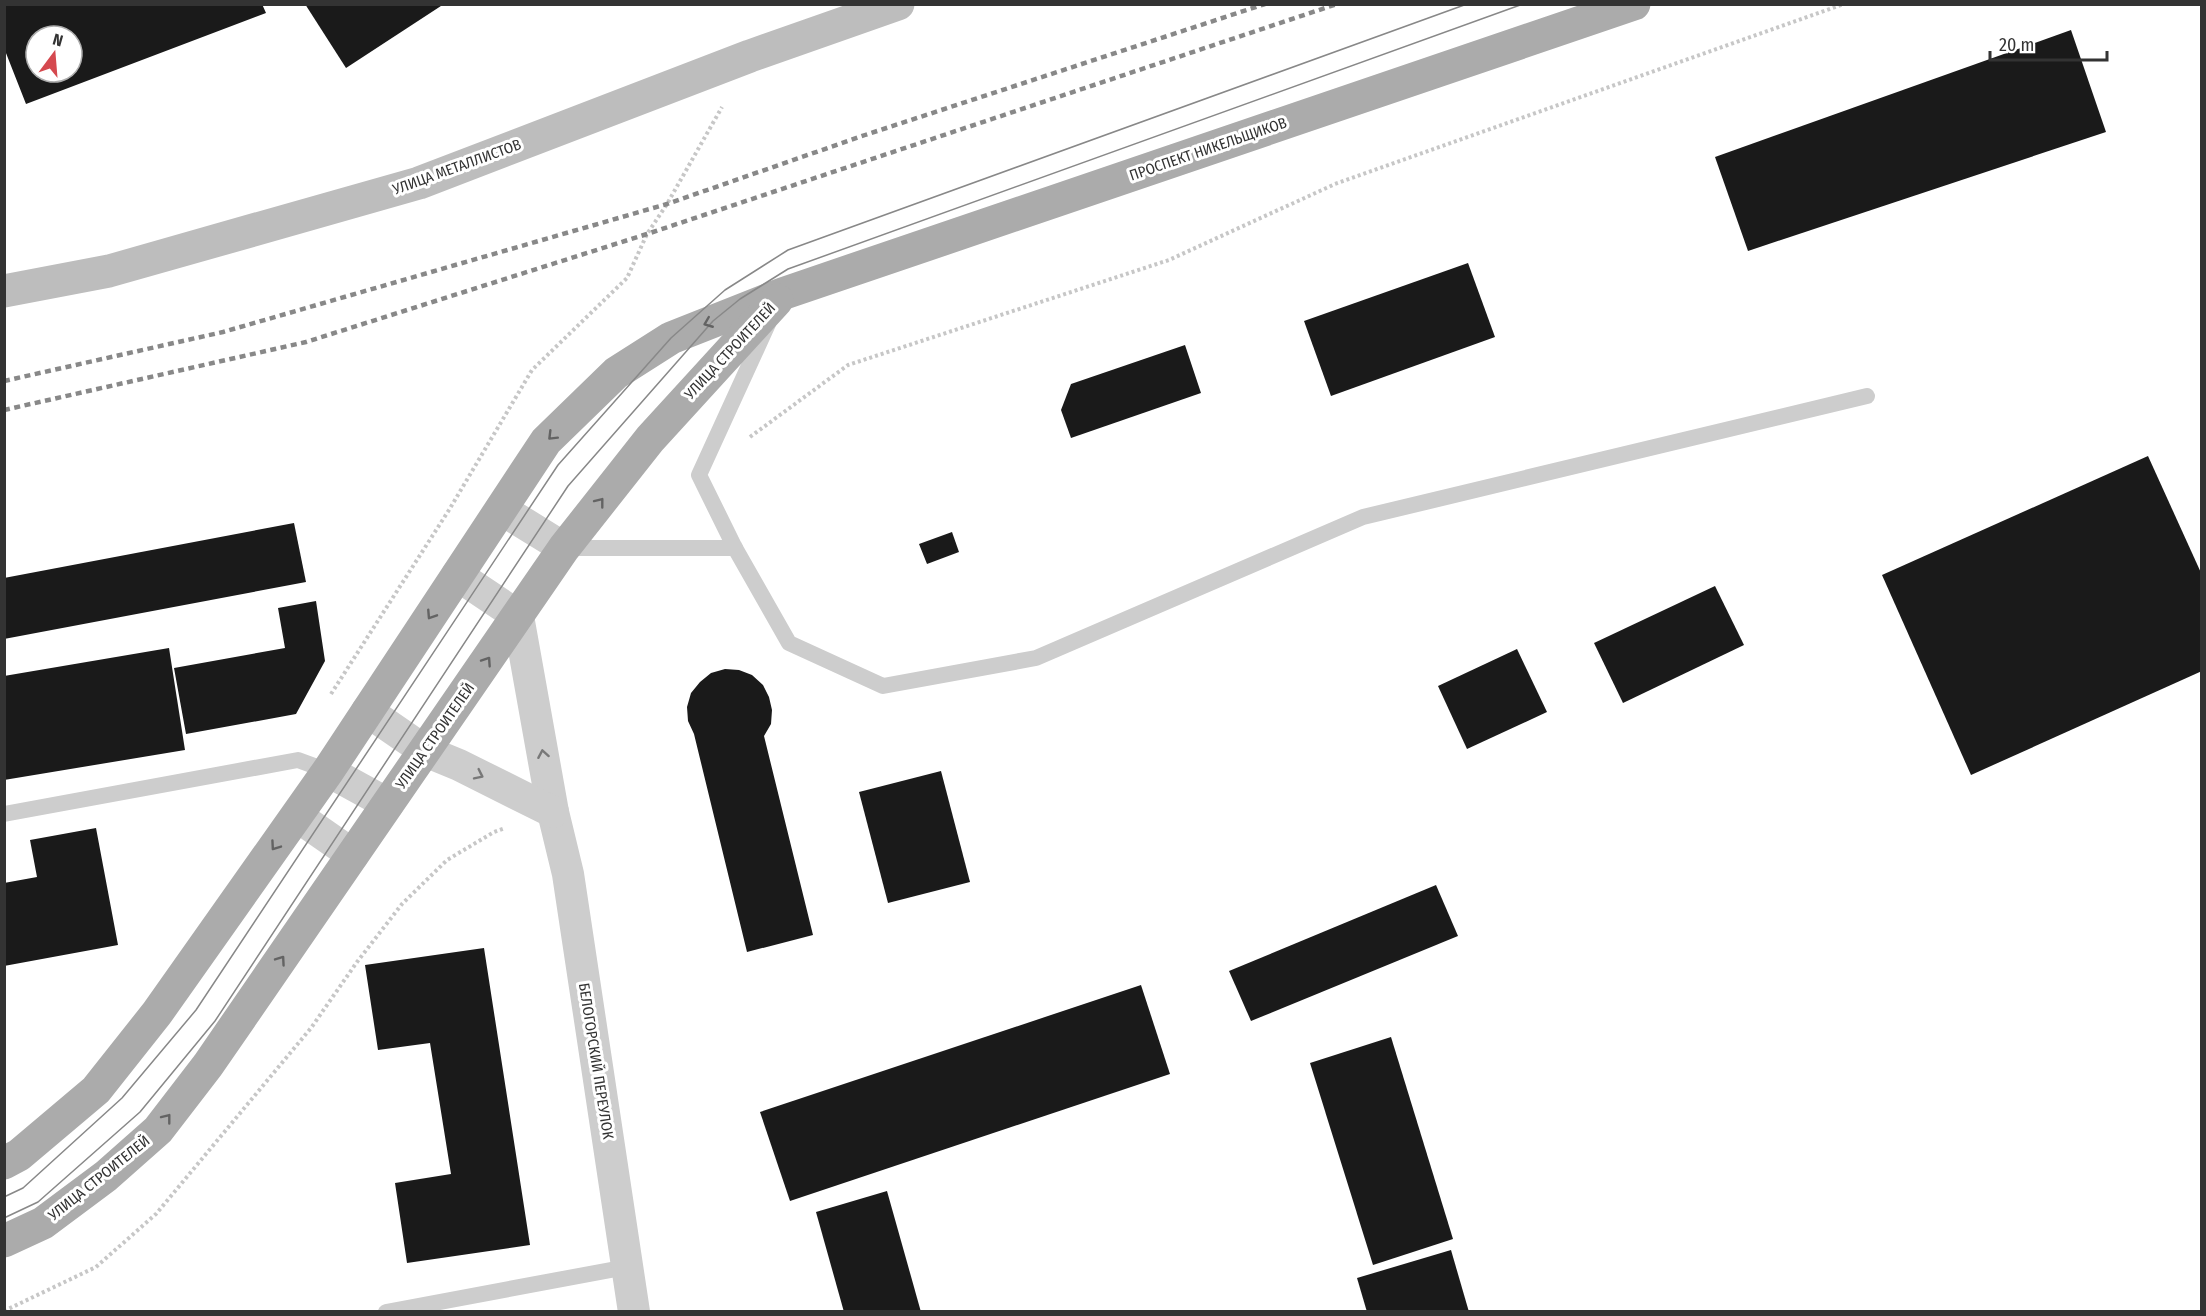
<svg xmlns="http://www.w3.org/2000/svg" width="2206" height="1316" font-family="'Fira Sans Condensed',sans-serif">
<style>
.building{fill:#1a1a1a;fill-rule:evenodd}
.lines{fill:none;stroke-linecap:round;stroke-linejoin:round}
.path{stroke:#c7c7c7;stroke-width:4;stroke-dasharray:3 3;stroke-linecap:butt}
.lane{stroke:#cdcdcd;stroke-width:16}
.street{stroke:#cdcdcd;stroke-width:32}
.secondary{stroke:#bdbdbd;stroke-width:33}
.primary{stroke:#ababab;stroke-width:33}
.tram{stroke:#888;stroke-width:1.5}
.rail{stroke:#888;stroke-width:4.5;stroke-dasharray:6 4.5;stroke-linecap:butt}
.oneway{stroke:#636363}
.oneway2{stroke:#787878}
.labels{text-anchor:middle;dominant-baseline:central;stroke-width:6;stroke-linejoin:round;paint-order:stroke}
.street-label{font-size:15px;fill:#333;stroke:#fff}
</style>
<rect width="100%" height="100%" fill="#fff"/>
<!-- building -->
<g class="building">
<path d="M4,4H262L266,13L26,104L4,48ZM36,36H72V72H36Z"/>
<path d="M305,4H444L346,68Z"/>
<path d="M2071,30L2106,132L1748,251L1715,157Z"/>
<path d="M1468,263L1495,337L1331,396L1304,321Z"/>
<path d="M1185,345L1201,393L1071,438L1061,410L1071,384Z"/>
<path d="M2148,456L2202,575V671L1971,775L1882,575Z"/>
<path d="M294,523L306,582L4,639V578Z"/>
<path d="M952,532L959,552L927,564L919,544Z"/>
<path d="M1715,586L1744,645L1623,703L1594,643Z"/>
<path d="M316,601L325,661L296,714L186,734L174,668L285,648L278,608Z"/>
<path d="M169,648L185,750L4,780V676Z"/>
<path d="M1517,649L1547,712L1467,749L1438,686Z"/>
<path d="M725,669L739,670L752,675L763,685L769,697L772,710L771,724L764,736L813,935L747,952L694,734L688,721L687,707L691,693L700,682L711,673Z"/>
<path d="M941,771L970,882L888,903L859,792Z"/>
<path d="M96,828L118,945L4,966V883L37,877L30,840Z"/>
<path d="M1436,885L1458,936L1251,1021L1229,971Z"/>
<path d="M484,948L530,1245L407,1263L395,1183L451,1174L430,1043L378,1050L365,965Z"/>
<path d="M1141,985L1170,1074L790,1201L760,1112Z"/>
<path d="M1391,1037L1453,1239L1373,1265L1310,1063Z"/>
<path d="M887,1191L921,1312H844L816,1212Z"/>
<path d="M1451,1250L1469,1312H1367L1357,1278Z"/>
</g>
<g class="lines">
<!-- path -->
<g class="path">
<path d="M750,437L848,365L1169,260L1335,184L1844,4"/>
<path d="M331,694L449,510L532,370L627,278L647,234L667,204L722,107"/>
<path d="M4,1311L96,1267L156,1214L311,1028L357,962L402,904L447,860L494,832L505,828"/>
</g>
<!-- lane -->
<g class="lane">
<path d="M768,324L699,475L735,548L789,643L883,686L1036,658L1363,517L1867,396"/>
<path d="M564,548H735"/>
<path d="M4,814L298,760L328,771"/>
<path d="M386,1312L627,1267"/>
</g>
<!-- street -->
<g class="street">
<path d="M501,509L564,548"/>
<path d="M457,575L518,616L553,812L568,874L634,1312"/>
<path d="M367,711L425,751L459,765L553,812"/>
<path d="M328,771L388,804"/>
<path d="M297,816L353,855"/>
</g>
<!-- secondary -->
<path class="secondary" d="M4,291L109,271L419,183L750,56L898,4"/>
<!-- primary -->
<g class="primary">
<path d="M4,1163L19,1155L96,1090L157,1013L328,771L546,441L616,373L671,338L782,294L1634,4"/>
<path d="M4,1241L43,1223L106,1176L158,1130L208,1065L564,548L650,439L777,300"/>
</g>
<!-- tram -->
<g class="tram">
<path d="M4,1197L23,1188L122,1098L196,1010L558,465L671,338L725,290L788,250L1467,4"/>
<path d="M4,1218L38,1202L140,1112L215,1021L568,486L713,321L740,299L788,269L1523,4"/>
</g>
<!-- rail -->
<g class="rail">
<path d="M4,381L223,332L667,204L865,135L1265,4"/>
<path d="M4,410L306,342L647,234L1337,4"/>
</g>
</g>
<!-- one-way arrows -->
<defs><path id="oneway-chevron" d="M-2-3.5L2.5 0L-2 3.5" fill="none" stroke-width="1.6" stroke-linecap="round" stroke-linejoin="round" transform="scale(1.5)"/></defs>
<g class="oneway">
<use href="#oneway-chevron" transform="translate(708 323) rotate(158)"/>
<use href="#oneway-chevron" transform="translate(552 436) rotate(135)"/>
<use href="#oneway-chevron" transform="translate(600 502) rotate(-52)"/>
<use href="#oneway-chevron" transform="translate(431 615) rotate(123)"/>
<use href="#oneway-chevron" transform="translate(487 661) rotate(-56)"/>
<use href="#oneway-chevron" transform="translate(275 846) rotate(125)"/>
<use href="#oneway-chevron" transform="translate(281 960) rotate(-55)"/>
<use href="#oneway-chevron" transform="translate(167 1118) rotate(-52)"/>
</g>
<g class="oneway2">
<use href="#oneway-chevron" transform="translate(543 754) rotate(-100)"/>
<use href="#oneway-chevron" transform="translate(479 775) rotate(26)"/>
</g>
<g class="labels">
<!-- street labels -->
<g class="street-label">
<text transform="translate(1208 149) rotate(-19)">ПРОСПЕКТ НИКЕЛЬЩИКОВ</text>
<text transform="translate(457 167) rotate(-20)">УЛИЦА МЕТАЛЛИСТОВ</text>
<text transform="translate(730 351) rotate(-47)">УЛИЦА СТРОИТЕЛЕЙ</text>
<text transform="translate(435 736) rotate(-55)">УЛИЦА СТРОИТЕЛЕЙ</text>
<text transform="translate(596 1061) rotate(81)">БЕЛОГОРСКИЙ ПЕРЕУЛОК</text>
<text transform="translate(99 1178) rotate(-39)">УЛИЦА СТРОИТЕЛЕЙ</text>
</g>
</g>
<!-- border -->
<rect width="2206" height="1316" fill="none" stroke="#333333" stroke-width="12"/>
<!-- north arrow -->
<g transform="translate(54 54) rotate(16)"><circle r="28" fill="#ffffff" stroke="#adadad" stroke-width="1.5"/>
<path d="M0-4.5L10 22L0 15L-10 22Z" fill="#d5494f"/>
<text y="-9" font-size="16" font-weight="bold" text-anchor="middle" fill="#333333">N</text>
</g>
<!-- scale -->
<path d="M1990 51v9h117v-9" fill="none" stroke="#333333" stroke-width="3"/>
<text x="1999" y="51" font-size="18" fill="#333333" stroke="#ffffff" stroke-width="4.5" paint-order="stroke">20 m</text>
</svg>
